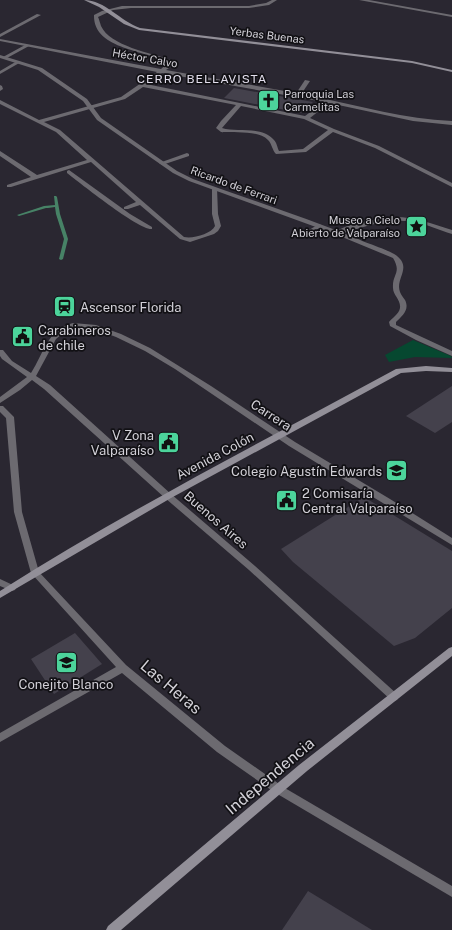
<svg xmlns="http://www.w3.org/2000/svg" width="452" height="930" font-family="'Public Sans',sans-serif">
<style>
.green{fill:#064830}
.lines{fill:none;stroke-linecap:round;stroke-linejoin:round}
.stream{fill:#478266;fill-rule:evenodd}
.building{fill:#44414c}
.pedestrian{fill:#6c6a70;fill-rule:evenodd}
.minor{fill:#6c6a70;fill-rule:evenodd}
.tertiary{fill:#6c6a70;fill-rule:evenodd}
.secondary{fill:#928f98;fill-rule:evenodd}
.labels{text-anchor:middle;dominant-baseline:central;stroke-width:3.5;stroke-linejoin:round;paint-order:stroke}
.far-street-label{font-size:11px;fill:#d2d0d7;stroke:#121115}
.far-poi-label{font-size:11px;fill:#d2d0d7;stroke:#121115;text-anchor:start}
.far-neighbourhood-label{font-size:12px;letter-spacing:1px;fill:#e3dfed;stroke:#121115}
.poi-label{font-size:13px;fill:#d2d0d7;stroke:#121115;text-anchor:start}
.street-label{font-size:13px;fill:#d2d0d7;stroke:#121115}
.near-street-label{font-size:16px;fill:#d2d0d7;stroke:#121115}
</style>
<rect width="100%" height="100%" fill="#2a2731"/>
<!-- green -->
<path class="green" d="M413,340L451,356L452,358L415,357L389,362L385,355Z"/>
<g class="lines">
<!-- stream -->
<path class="stream" d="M54,196H56L57,197L60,214L68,239L63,259L61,260L59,259L64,239L56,214L55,207L48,208H46L19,216L17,215L44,206L55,205Z"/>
</g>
<!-- building -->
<g class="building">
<path d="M234,88L313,102L301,113L224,98Z"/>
<path d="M452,386V422L435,433L406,416Z"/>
<path d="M364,497L452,551V608L415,638L394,646L293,562L281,549Z"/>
<path d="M75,633L102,664L54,694L31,659Z"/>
<path d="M308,891L372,930H282Z"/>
</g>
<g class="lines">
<!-- pedestrian -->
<g class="pedestrian">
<path d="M25,45L29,46L7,58L3,57Z"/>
<path d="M305,80L310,81L300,96H296L295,95Z"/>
<path d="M69,170L130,214L152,227V229C140,231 80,183 67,173V171Z"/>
</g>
<!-- minor -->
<g class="minor">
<path d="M272,0H277L269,5L249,8H131L113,10L98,17C99,19 100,23 101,26C110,46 151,53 171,60L173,63L172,66L166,70C216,79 266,87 315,97C361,106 405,119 452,121V125L413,121L329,103L310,118L334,129L379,146L452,183V187L375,148L333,132L306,152L276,154C272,150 272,144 268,140C258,130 235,133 221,132L216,128L221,121L236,105L143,87L125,99L44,122L60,130L184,237C193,239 211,234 215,226L212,214V189L217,188L218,214L221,226L218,231L214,234L190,242L180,239L140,205L128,209H124V207L136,202L91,162L11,187H7V185L31,177L0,156V151L37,175L87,160L56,132L0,104V100L39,120L121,97L157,72L0,41V39L161,69L168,63C148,50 93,50 94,15L102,11L122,6H249L266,3ZM162,73L324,102L305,116L146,84ZM241,106L304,119L328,130L303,149L279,151C277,147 277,143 274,140C262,125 237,133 222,128Z"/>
<path d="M37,14L41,15L0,37V34Z"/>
<path d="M17,61L21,62L0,74V71Z"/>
<path d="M0,85L2,86L3,89L0,91Z"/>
<path d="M187,153L189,154V156L162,165L159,163Z"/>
<path d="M395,217C415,217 433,224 452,230V234C439,230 426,224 413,222C386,217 362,228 337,235L334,233C346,223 379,219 395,217Z"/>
<path d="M319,224L321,225V227L313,232H309V230Z"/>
<path d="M73,323L96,325L121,334L150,348L211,386L295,442L390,499L452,538V545L289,446L175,369L145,351L116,337L92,328L73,327L68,329L56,339L36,376L50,385L171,494L255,566L397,694L399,697L397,700L394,701L391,700L249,570L165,498L44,389L32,380L20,390L0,403V397L27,377L2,359L0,356V350H3L12,361L31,373C44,353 47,330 73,323Z"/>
<path d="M0,406H3L14,417L22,512L39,572L126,665L225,746L282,786L283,789L282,792L278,794L274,792L217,752L122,673L0,742V733L116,667L31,573L14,512L6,418L0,412Z"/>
<path d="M0,579L15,586L16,588L15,590L12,591L0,586Z"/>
</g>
<!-- tertiary -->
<g class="tertiary">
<path d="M359,0H369L452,15V17Z"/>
<path d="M0,55L42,68L87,99L101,118L177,171L193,179C248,199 304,217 358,239C366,243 392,251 397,256C412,268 395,279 400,292C401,295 403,297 405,300C410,310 402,316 396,322V325L452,351V356L416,340L390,326L389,322C392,318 399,314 400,308C401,300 393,295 393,288C392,274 402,273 393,258L335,234L189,181L173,173L97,120L83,101L38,70L0,58Z"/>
<path d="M278,784L452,886V897L274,792L273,789L274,786Z"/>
</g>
<!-- secondary -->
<g class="secondary">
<path d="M84,0C105,0 120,21 140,28L412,61L452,70V72L412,63L139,30L124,24L99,7Z"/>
<path d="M426,366L452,368V372L426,371L401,373L171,498L0,598V591C128,510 263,441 396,369Z"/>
<path d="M452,647V656L307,771L121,930H106L108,926L299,765L449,648Z"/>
</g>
</g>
<!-- icons -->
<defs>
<symbol id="church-square" viewBox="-11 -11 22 22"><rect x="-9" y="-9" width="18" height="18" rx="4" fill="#4cd49b" stroke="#121115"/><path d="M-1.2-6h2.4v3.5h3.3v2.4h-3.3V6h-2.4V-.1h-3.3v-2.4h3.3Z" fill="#111"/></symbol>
<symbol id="sight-square" viewBox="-11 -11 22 22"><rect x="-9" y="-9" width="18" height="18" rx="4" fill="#4cd49b" stroke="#121115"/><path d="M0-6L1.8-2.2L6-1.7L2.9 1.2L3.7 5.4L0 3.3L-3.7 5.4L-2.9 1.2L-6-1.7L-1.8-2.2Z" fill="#111"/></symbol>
<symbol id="station-square" viewBox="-11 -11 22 22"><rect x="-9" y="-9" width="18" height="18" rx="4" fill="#4cd49b" stroke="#121115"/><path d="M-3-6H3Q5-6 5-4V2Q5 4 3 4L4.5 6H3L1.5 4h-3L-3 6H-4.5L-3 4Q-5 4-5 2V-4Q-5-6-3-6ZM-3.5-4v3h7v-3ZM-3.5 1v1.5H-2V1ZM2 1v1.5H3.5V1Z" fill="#111"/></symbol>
<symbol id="civic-square" viewBox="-11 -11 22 22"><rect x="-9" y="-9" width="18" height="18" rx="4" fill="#4cd49b" stroke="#121115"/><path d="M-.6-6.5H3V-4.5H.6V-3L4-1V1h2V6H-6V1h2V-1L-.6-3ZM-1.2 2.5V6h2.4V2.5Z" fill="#111"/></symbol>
<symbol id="school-square" viewBox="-11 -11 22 22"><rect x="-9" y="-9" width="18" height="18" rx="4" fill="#4cd49b" stroke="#121115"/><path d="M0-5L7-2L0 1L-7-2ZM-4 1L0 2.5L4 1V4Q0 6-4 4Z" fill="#111"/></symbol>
</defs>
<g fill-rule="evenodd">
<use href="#church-square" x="256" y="88" width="25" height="25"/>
<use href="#sight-square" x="404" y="214" width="25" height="25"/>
<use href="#station-square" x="52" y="294" width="25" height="25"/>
<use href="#civic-square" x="10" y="324" width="25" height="25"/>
<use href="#civic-square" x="156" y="430" width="25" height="25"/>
<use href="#school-square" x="384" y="458" width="25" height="25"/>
<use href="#civic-square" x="274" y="488" width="25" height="25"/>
<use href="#school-square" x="54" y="650" width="25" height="25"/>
</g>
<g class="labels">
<!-- far-street labels -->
<g class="far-street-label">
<text transform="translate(267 35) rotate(7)">Yerbas Buenas</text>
<text transform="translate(145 58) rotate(10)">Héctor Calvo</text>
<text transform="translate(234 185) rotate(20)">Ricardo de Ferrari</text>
</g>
<!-- far-poi labels -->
<g class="far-poi-label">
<text x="284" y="94">Parroquia Las<tspan x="284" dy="13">Carmelitas</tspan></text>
<text x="400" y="220" text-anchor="end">Museo a Cielo<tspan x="400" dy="13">Abierto de Valparaíso</tspan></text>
</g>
<!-- far-neighbourhood labels -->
<g class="far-neighbourhood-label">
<text x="202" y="79">CERRO BELLAVISTA</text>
</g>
<!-- poi labels -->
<g class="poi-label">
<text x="80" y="307">Ascensor Florida</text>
<text x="38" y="330">Carabineros<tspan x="38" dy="15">de chile</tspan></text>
<text x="154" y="435" text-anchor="end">V Zona<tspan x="154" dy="15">Valparaíso</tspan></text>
<text x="382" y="471" text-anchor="end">Colegio Agustín Edwards</text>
<text x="302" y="493">2 Comisaría<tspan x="302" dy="15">Central Valparaíso</tspan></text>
<text x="66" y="684" text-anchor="middle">Conejito Blanco</text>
</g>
<!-- street labels -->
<g class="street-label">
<text transform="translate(271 415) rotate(33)">Carrera</text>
<text transform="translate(215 456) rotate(-28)">Avenida Colón</text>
<text transform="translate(216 520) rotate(41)">Buenos Aires</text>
</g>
<!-- near-street labels -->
<g class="near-street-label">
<text transform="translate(171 687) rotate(40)">Las Heras</text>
<text transform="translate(270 776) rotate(-40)">Independencia</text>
</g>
</g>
</svg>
